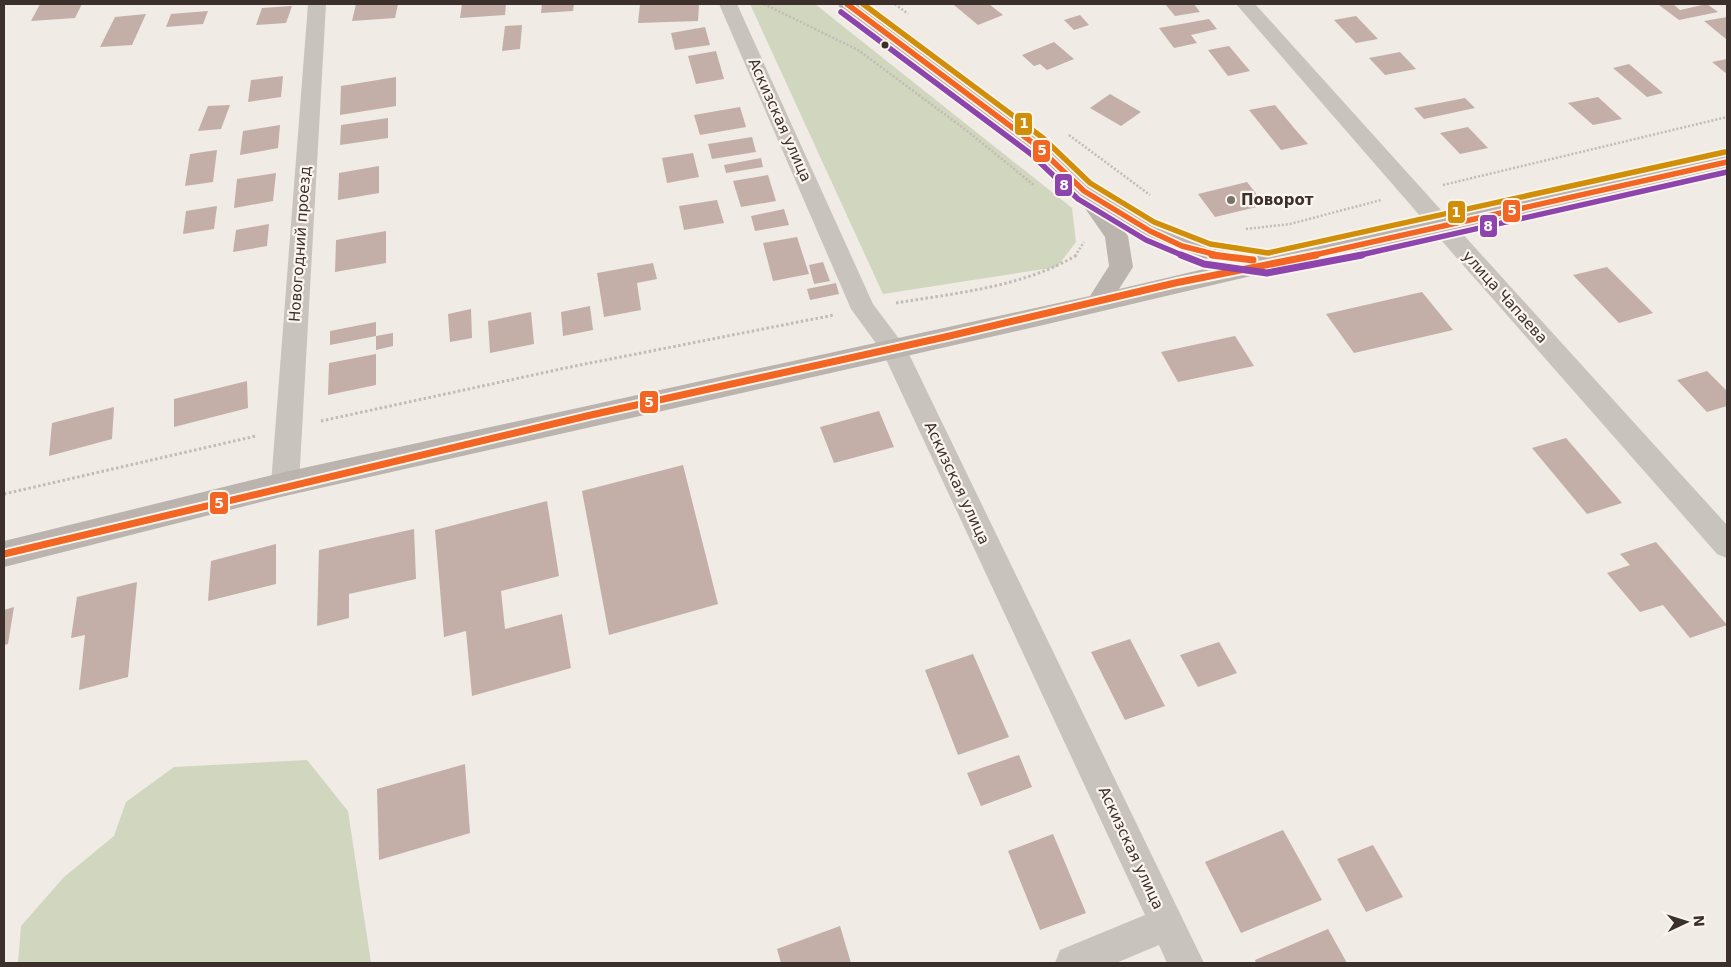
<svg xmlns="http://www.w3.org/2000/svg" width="1731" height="967" font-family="'DejaVu Sans',sans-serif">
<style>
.green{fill:#d1d6bf}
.building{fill:#c3afa7}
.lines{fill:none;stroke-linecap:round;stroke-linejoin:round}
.path-far1{stroke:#c2bbb6;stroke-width:2.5;stroke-dasharray:2 2;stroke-linecap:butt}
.path{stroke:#c2bbb6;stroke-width:3;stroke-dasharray:2.5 2.5;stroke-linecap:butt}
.minor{fill:#c9c3be;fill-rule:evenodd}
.tertiary{fill:#c9c3be;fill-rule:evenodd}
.secondary{fill:#bab3ae;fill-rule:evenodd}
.primary{fill:#b8b1ad;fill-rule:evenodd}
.bus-1-far1-casing{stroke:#fbf5ee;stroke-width:9}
.bus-1-casing{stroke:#fbf5ee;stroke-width:11}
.bus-2-far1-casing{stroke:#fbf5ee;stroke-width:9}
.bus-2-casing{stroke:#fbf5ee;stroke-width:11}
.bus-3-casing{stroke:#fbf5ee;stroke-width:9}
.bus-1-far1{stroke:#f26522;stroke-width:5.5}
.bus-1{stroke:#f26522;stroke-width:7}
.bus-2-far1{stroke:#8e44ad;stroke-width:5.5}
.bus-2{stroke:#8e44ad;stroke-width:7}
.bus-3{stroke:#d18e09;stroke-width:5.5}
.bus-dot{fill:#3b302b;stroke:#fbf5ee;stroke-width:2}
.poi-dot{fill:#7a716c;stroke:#fbf5ee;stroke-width:2}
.labels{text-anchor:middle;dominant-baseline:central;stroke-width:4.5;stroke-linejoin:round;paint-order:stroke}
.street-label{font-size:15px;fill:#3b302b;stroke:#fbf5ee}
.poi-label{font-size:15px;font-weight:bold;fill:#3b302b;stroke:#fbf5ee;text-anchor:start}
.line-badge{stroke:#fbf5ee;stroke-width:2}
.badge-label{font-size:14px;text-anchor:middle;font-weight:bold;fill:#fff}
</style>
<rect width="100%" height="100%" fill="#f0ebe5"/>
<!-- green -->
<g class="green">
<path d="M750,4H815L1072,208L1076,242L1057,267L883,294Z"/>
<path d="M307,760L348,811L371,963H18L21,926L64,877L114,836L126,802L174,767Z"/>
</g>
<!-- building -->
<g class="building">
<path d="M40,4H82L75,18L31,21Z"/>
<path d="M356,4H398L395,18L352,21Z"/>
<path d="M462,4H506L505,15L460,18Z"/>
<path d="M542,4H574L573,11L541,13Z"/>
<path d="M640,4H699L698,21L638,23Z"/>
<path d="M956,4H989L1003,15L978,25L954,5Z"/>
<path d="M1165,4H1194L1200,12L1175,16Z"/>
<path d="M1673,4L1680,10L1707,4L1718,12L1679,20L1659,5Z"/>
<path d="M292,6L286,23L256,25L262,8Z"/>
<path d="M208,11L203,24L166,27L171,14Z"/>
<path d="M146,14L132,45L100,47L115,17Z"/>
<path d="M1080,15L1089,25L1074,30L1064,20Z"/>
<path d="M1356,16L1378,39L1356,43L1334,20Z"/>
<path d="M1727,17L1726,39L1704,21Z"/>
<path d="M1209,19L1217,29L1191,35L1197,43L1174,48L1159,28Z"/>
<path d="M522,25L520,49L502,51L505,26Z"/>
<path d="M705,27L710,45L675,50L671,33Z"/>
<path d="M1054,42L1074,59L1047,70L1040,64L1034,66L1022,55Z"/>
<path d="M1229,46L1250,71L1228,76L1208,50Z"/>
<path d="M716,51L724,79L696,84L688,56Z"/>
<path d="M1400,52L1416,69L1385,75L1369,58Z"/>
<path d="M1727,59V74L1712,62Z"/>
<path d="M1629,64L1663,93L1647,97L1613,68Z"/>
<path d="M283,76L281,97L248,102L251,80Z"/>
<path d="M396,77V106L340,115L341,86Z"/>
<path d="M1110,94L1141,112L1121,126L1090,108Z"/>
<path d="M1598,97L1622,119L1593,125L1568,103Z"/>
<path d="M1465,98L1475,108L1424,119L1414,108Z"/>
<path d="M230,105L221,129L198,131L208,106Z"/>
<path d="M1275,105L1294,128L1308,144L1281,150L1249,110Z"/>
<path d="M740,107L746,127L700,135L694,115Z"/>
<path d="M388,118V138L340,145L341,125Z"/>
<path d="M280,125L278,148L240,155L243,131Z"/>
<path d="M1468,127L1488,148L1460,154L1440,133Z"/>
<path d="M752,137L756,152L712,159L708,144Z"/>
<path d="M217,150L213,182L185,186L190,154Z"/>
<path d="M693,153L699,177L667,183L662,158Z"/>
<path d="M761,158L763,167L726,173L724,165Z"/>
<path d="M379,166V193L338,200L339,173Z"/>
<path d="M276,173L273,201L234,208L237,179Z"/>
<path d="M768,175L776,201L741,207L733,181Z"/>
<path d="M1247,182L1265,205L1215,217L1198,194Z"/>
<path d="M717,200L724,223L684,230L679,206Z"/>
<path d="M217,206L214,229L183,234L186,211Z"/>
<path d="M784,209L789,225L755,231L751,216Z"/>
<path d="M269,224L267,246L233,252L236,230Z"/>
<path d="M386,231V263L335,272L336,240Z"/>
<path d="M797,237L809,274L773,281L763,243Z"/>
<path d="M823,262L830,281L814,284L809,265Z"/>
<path d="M653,263L657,279L637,283L641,310L604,317L597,273Z"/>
<path d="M1607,267L1653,313L1619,323L1573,275Z"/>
<path d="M836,283L839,294L810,300L807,289Z"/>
<path d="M1422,292L1453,330L1354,353L1326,314Z"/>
<path d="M590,306L593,330L563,336L561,312Z"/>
<path d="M471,309L472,338L450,342L448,314Z"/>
<path d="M531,312L534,344L490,353L488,321Z"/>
<path d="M376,322V336L330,345V331Z"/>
<path d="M393,333V346L376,350V336Z"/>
<path d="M1235,336L1254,366L1178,382L1161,352Z"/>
<path d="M376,354V385L328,395L329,363Z"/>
<path d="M1707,371L1727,391V406L1707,412L1677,380Z"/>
<path d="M247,381L248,408L174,427V399Z"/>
<path d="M114,407L112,439L49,456L52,423Z"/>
<path d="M879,411L894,447L834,463L820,427Z"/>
<path d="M1566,438L1622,503L1587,514L1532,448Z"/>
<path d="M683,465L718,604L609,635L582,491Z"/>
<path d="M547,501L559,576L501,591L505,629L562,614L571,668L472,696L466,631L444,637L435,530Z"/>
<path d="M414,529L416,579L349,594V618L317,626L319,550Z"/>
<path d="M1656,542L1727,625L1690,638L1663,605L1640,612L1607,573L1630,565L1620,554Z"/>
<path d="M276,544V584L208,601L211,561Z"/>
<path d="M137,582L128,677L79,690L85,635L71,638L77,597Z"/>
<path d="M14,607L8,644L4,645V610Z"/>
<path d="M1130,639L1165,706L1125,720L1091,652Z"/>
<path d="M1219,642L1237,673L1198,687L1180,655Z"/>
<path d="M973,654L1009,737L958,755L925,670Z"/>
<path d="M1019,755L1032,787L981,806L967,773Z"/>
<path d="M465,764L470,833L379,860L377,789Z"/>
<path d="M1283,830L1322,900L1241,933L1205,862Z"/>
<path d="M1053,834L1086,913L1040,930L1008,851Z"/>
<path d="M1373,845L1403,897L1366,912L1337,859Z"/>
<path d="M840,926L851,963H781L777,949Z"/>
<path d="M1328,929L1347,963H1256L1255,960Z"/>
</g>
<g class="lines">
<!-- path-far1 -->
<g class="path-far1">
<path d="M764,4L858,50L966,130L1035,186"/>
<path d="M895,4L908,14"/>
<path d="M1069,135L1150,195"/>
<path d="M1443,185L1727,117"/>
<path d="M1246,229L1290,224L1381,200"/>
<path d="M1075,256L1084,242"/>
</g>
<!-- path -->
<g class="path">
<path d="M896,303C956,293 1023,287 1077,255"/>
<path d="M321,421L570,367L834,315"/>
<path d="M4,494L256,436"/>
</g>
<!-- minor -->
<g class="minor">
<path d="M308,4H326L299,484L295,492L285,496L275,492L271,484Z"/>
<path d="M719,4H737L873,304L906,348L1204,963H1167L1159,945L1116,963H1055L1060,950L1145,915L883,353L851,309Z"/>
<path d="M1236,4H1255L1450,220L1453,226L1450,232L1442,234L1434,232Z"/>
</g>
<!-- tertiary -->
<path class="tertiary" d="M1442,218L1450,220L1727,525V558L1717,554L1434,232L1431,226L1434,220Z"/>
<!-- secondary -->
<path class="secondary" d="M1084,183L1092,186L1128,236L1133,267L1119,289L1268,254L1276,257L1280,263L1276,269L1268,272L1039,326L285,496L4,567V541L285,472L1090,296L1109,266L1105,237L1073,191L1076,186Z"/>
<!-- primary -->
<path class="primary" d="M838,4H859L1045,141L1092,186L1158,225L1210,246L1268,254L1314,247L1727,155V169L1314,263L1268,272L1207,262L1142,237L1076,196L1029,151L840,8Z"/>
<defs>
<g id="bus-1-far1">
<path d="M847,4L1037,146L1084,191L1150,231L1182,246L1221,256"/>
<path d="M1310,256L1727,162"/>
</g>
<g id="bus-1">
<path d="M1212,255L1253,260"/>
<path d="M4,554L591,415L945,337L1175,283L1316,255"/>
</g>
<g id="bus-2-far1">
<path d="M841,12L1031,154L1078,199L1146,240L1184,256"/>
<path d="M1356,256L1727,172"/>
</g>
<path id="bus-2" d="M1181,255L1204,264L1267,273L1362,255"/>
<path id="bus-3" d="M863,4L1043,138L1090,183L1154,222L1210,244L1268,253L1725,152"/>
</defs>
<!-- bus-1-far1 casing -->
<use href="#bus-1-far1" class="bus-1-far1-casing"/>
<!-- bus-1 casing -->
<use href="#bus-1" class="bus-1-casing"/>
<!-- bus-2-far1 casing -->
<use href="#bus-2-far1" class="bus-2-far1-casing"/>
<!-- bus-2 casing -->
<use href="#bus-2" class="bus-2-casing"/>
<!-- bus-3 casing -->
<use href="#bus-3" class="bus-3-casing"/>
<!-- bus-1-far1 -->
<use href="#bus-1-far1" class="bus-1-far1"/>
<!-- bus-1 -->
<use href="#bus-1" class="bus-1"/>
<!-- bus-2-far1 -->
<use href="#bus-2-far1" class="bus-2-far1"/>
<!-- bus-2 -->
<use href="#bus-2" class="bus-2"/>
<!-- bus-3 -->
<use href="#bus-3" class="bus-3"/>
</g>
<!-- markers -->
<circle class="bus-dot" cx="885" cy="45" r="4.5"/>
<circle class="poi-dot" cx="1231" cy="200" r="5"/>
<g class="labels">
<!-- street labels -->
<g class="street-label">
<text transform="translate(780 120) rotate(66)">Аскизская улица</text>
<text transform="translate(300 244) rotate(-86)">Новогодний проезд</text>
<text transform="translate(1505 297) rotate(48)">улица Чапаева</text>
<text transform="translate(957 483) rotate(65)">Аскизская улица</text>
<text transform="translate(1131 848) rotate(65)">Аскизская улица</text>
</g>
<!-- poi labels -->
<g class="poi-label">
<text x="1241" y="200">Поворот</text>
</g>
</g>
<g class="line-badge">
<rect x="1014" y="112" width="19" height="24" rx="5" fill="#d18e09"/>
<rect x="1032" y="139" width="19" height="24" rx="5" fill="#f26522"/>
<rect x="1054" y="173" width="19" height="24" rx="5" fill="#8e44ad"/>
<rect x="1502" y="199" width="19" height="24" rx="5" fill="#f26522"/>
<rect x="1447" y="200" width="19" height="24" rx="5" fill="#d18e09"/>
<rect x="1479" y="214" width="19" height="24" rx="5" fill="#8e44ad"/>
<rect x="639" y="390" width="20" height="24" rx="5" fill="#f26522"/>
<rect x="209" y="491" width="20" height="24" rx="5" fill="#f26522"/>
</g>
<g class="badge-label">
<text x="1024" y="128">1</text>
<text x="1042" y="155">5</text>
<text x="1064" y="190">8</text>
<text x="1512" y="215">5</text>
<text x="1456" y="217">1</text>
<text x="1488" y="231">8</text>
<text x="649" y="407">5</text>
<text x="219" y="508">5</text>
</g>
<!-- border -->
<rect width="1731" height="967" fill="none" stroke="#3b302b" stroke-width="10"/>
<!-- north arrow -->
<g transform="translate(1686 922) rotate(86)" stroke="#fbf5ee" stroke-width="4" paint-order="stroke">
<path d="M0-4L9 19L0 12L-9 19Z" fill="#3b302b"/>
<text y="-8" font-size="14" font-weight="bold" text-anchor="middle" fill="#3b302b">N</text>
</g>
</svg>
